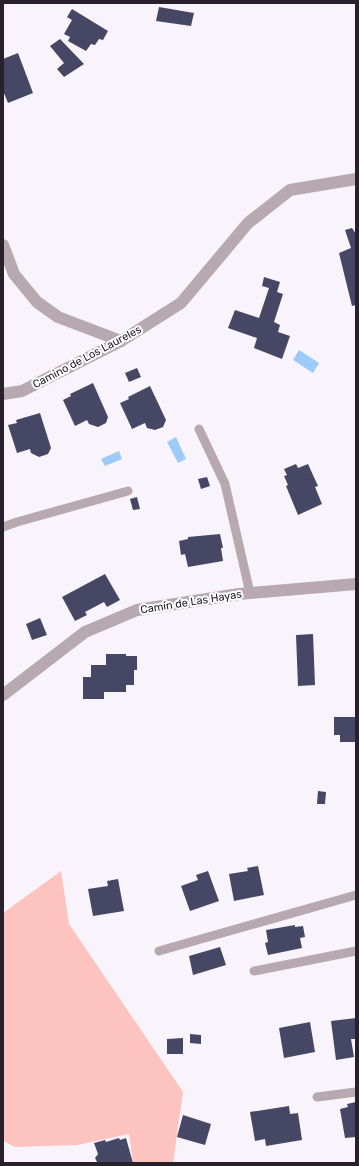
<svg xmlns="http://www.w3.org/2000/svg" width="359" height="1166" font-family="Rubik,sans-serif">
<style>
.green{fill:#fdc3bf}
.water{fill:#9bcbf6}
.building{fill:#454764}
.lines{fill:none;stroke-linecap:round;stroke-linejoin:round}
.service{stroke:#b8a8af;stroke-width:9}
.minor{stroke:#b8a8af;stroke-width:12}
.labels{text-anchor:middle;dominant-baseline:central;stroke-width:4;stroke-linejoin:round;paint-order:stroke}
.street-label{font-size:11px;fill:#28202b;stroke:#fff}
</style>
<rect width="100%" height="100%" fill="#f9f4fb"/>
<!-- green -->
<path class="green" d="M61,871L69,924L183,1092L173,1163H133L129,1134L77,1145L15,1147L3,1141V913Z"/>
<!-- water -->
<g class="water">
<path d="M299,350L319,363L313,373L293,360Z"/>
<path d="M176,437L186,459L178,463L167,442Z"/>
<path d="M119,451L122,459L105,466L101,459Z"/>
</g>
<!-- building -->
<g class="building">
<path d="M159,7L194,13L191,26L156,21Z"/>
<path d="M72,9L108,31L103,40L99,39L95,45L91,44L86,51L68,41L70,37L64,34L72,20L67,17Z"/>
<path d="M60,39L84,64L64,77L57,69L64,63L50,46Z"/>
<path d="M18,53L33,93L8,103L3,91V59Z"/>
<path d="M352,228L356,234V305L352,306L339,253L351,248L345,230Z"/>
<path d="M264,277L280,282L277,292L283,294L274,322L280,325L278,332L290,336L282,359L254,348L257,338L228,328L235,310L259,318L269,288L262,286Z"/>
<path d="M137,368L141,377L129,382L125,373Z"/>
<path d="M93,383L108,417L106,423L98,427L89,424L87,420L75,426L63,400L71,396L70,394Z"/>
<path d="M150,386L166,420L163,427L155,430L147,428L145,423L132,429L120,403L129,399L128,397Z"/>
<path d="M40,413L51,448L48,454L39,457L31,453L30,449L17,453L8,425L17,423L16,420Z"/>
<path d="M296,464L298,468L308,464L318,486L315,487L322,504L298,515L286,486L288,485L284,476L287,475L284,469Z"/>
<path d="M207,477L210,486L201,489L198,479Z"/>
<path d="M137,497L140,509L133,510L130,499Z"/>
<path d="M220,534L223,548H221L223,561L188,567L185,554L181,555L179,541L188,539V537Z"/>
<path d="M105,574L120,600L107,607L104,602L85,612L87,615L75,621L62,597Z"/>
<path d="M40,618L47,635L32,640L26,624Z"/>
<path d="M313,634L315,685L298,686L296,635Z"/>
<path d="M106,654H126V656H137V670H134V685H126V692H104V699H83V677H91V665H106Z"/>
<path d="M334,717H356V742H340V735H334Z"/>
<path d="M318,791L326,792L325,804H317Z"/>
<path d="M258,866L264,895L234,901L229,874L248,871L247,868Z"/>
<path d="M208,871L219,901L190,911L181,886L198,880L196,875Z"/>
<path d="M118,879L124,911L93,916L88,889L108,886L107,881Z"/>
<path d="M295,925V927L303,926L305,937L300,938L302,948L268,955L265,943L268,942L266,930Z"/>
<path d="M220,947L226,965L193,975L189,956Z"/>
<path d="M356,1018V1039H351L354,1057L336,1060L331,1021Z"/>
<path d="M310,1022L315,1052L284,1058L279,1028Z"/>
<path d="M190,1034L201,1035V1044L190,1043Z"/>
<path d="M183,1038V1054H167V1039Z"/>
<path d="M356,1102V1137L345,1138L340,1109L348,1107L347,1104Z"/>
<path d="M289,1106L290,1114L298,1113L302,1140L266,1146L265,1139L255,1141L250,1112Z"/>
<path d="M183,1115L211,1124L205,1145L177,1137Z"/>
<path d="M119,1138L120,1140L126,1138L133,1163H99L97,1162L95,1158L98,1154L94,1143L105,1140L106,1142Z"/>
</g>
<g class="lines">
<!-- service -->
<g class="service">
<path d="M199,429L225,484L250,593"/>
<path d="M3,527L17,522L128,491"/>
<path d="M159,951L356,895"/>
<path d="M254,971L356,951"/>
<path d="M317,1097L356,1092"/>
</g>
<!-- minor -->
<g class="minor">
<path d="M3,245L14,274L37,302L58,317L121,341"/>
<path d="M3,394L22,391L121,341L181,303L248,223L290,190L356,179"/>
<path d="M3,695L85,632L137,610L239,594L356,584"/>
</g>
</g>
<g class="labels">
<!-- street labels -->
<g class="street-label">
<text transform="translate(87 357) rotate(-28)">Camino de Los Laureles</text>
<text transform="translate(191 602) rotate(-9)">Camín de Las Hayas</text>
</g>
</g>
<!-- border -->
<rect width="359" height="1166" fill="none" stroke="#28202b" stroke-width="8"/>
</svg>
